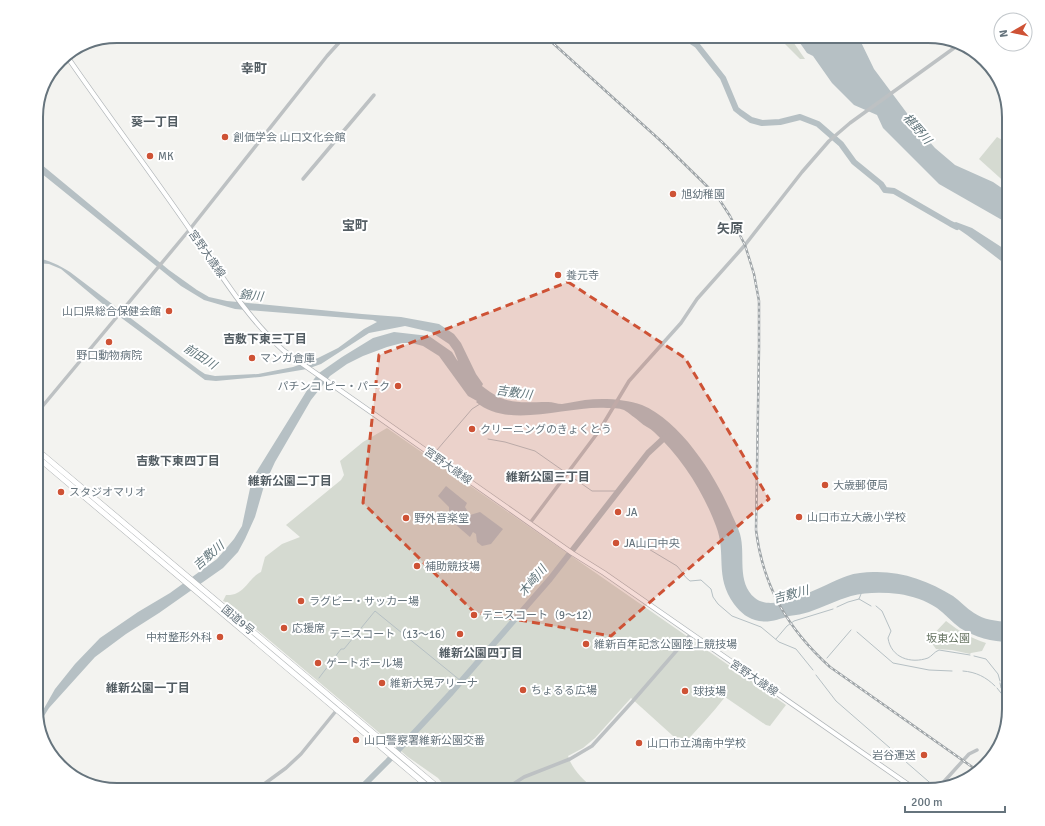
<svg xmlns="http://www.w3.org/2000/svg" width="1045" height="826" font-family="Signika,'Noto Sans JP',sans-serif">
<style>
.green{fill:#d5dad1}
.water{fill:#b6c0c4}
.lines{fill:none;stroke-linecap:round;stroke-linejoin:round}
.stream{stroke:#b6c0c4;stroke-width:1}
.river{stroke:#b6c0c4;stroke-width:6}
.secondary-casing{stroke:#b0b5b8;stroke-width:5.5}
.trunk-casing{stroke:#b0b4b6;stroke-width:6}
.tertiary{stroke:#bdc1c3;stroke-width:3.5}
.secondary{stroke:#fff;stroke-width:4}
.trunk{stroke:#fff;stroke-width:5}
.rail-casing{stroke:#9fa5a8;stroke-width:2.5}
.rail{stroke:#fff;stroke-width:1;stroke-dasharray:3;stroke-linecap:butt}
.marked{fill:#ce5235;fill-opacity:0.2;stroke:#ce5235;stroke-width:3;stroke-dasharray:8 5;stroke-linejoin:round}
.poi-dot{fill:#ce5235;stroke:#fff;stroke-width:1.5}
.labels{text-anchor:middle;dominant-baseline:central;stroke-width:4;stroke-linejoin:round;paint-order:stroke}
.poi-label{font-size:11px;fill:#66747d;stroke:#fff;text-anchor:start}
.street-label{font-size:11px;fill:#66747d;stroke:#fff}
.park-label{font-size:11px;fill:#687564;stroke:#fff}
.neighbourhood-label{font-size:12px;font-weight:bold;fill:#535d63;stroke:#fff}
.water-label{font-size:12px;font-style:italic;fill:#61757b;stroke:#fff}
.quarter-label{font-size:13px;font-weight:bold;fill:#535d63;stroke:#fff}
.rim{fill:none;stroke:#66747d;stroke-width:2}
</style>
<rect width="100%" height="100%" fill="#f3f3f0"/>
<!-- green -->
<g class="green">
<path d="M777,36H789L805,59H800Z"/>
<path d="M997,137L1009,144V186L979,159Z"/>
<path d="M387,428L786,705L770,726L766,725L725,697C712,714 697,729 683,745L631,698L595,738L583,748L568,756C573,771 583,779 595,790H448L438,778L408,757L250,624C238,613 240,608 223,601L226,595C245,596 247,579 261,572L265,557L282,544L300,537L286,525L341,480L344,475L340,461L363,442Z"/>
<path d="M946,621C959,631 970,638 986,643L982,651L971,653L970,654L952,650L936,649L929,639Z"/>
</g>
<!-- water -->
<g class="water">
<path d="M795,36H858L874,69L921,132L935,148L955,165L993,182L1009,193V224L939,184L883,128L877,115L854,105L832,83L813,56L807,53Z"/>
<path d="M36,160L169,270L197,290L209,297L227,301L362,314L401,317L439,324L454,334L461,343L476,374L483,384L482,386C507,406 519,402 548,402C553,402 557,404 562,404C570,403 577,401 585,400C603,398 625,399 642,405C681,421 717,478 732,515C735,521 738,528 740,534C746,555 736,582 755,598C775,615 826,583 847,576C855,573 865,572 873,572C902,571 929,581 953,596C960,601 966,608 974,613C984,620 996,621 1009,622V642C992,642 975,637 960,628C952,622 945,614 937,608C925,600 912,596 899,594C883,592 866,592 851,596C837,600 823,607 809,612C803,614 796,615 789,616C780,619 769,623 759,621C748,619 741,613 734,604C714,576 727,554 716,526C703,491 681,457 654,432C650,428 644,426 640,422C635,418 629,413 624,410C619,408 612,408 607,408C569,405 508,430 476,402L477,401L468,396L439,356L423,346L412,343H402L387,347L363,356L347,364L330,376L311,400L275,462L264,486L255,517L245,539L238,552L223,568L159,613L126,634L95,657L49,708L39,724L38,719L55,689L75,664L100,638L138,612L170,593L217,559L234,539L242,526L252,479L314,379L319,373L342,357L373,338L394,332L429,336L452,352L457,360L458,361L454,351L449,344L431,332L405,326L369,333L321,364L307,369L260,377L216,381L205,380L104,305L61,269L49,264L36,263V258C49,260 59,265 70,272L199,370L205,374L215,376L258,374L293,367L318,358L338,348L364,329L377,322L373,320L235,309L204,300L181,286L36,169Z"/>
<path d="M956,222L972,228L1009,252V267L967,235L951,224Z"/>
<path d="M446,486L467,503L465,507L470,515L480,512L503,529L491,544L482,546L477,542L476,534L473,532L470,537L449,519V507L438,496Z"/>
</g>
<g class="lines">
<!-- stream -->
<g class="stream">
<path d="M488,439L505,442L535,451L592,491H618"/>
<path d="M437,450L472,409L480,404"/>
<path d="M642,545L677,566C682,571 684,577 690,581L701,580L711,589L713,597L718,604L732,616L761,627L779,642L796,649L813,670"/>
<path d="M859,599L871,606"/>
<path d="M876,606L882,611L891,631L888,638C891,658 911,664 928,658C932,656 934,652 939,650L970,655"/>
<path d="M837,607L848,602L859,599L861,594"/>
<path d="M857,632L893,663L929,670L952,671"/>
<path d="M776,639L787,626L794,621L833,609"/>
<path d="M974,656L986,659L998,674L1000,681"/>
<path d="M827,658L851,630"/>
<path d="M963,671C976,672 986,677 995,686"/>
<path d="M816,675L836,701L936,788"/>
<path d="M319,678L341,649H344L375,611L461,681"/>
<path d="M1000,683L1001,688L1009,697"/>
<path d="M997,688L1009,703"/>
</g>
<!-- river -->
<g class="river">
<path d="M683,36L697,45L723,78L736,109L741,113L751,120L762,123L780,122L800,117L818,124L841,144L854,162L881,184L885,190L894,191L951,224L957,227"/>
<path d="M359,790L388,761L450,694L550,579L648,453L662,440L668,436"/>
</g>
<defs>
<path id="secondary" d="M66,55C106,113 149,170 189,228C219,271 245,316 284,351L572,553L604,573L916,790"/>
<g id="trunk">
<path d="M36,449L441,790"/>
<path d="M36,456L432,790"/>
</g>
</defs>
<!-- secondary casing -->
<use href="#secondary" class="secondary-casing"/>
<!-- trunk casing -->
<use href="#trunk" class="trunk-casing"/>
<!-- tertiary -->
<g class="tertiary">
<path d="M303,179L374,95"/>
<path d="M36,414L190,229L327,56L345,36"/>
<path d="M530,523L599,431L629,381L681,323L697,299L745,245L802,172L829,141L850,123L961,43"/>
<path d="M939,787L969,754L977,750"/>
<path d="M258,790L260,787L286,768L301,754L340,706"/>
<path d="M504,790L524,777L570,759L592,746L632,702L691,634"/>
</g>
<!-- secondary -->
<use href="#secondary" class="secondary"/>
<!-- trunk -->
<use href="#trunk" class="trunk"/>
<defs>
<path id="rail" d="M545,36L662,142L717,196L730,216L745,245L754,274L759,301V348L756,530C763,587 788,629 830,667L978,771"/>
</defs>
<!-- rail casing -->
<use href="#rail" class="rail-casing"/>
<!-- rail -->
<use href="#rail" class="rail"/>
</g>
<!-- marked area -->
<path class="marked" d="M568,282L685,358L769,499L611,636L474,612L363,503L379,355Z"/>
<!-- markers -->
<g class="poi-dot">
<circle cx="225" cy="137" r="4"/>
<circle cx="150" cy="156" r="4"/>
<circle cx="673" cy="194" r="4"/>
<circle cx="558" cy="275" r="4"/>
<circle cx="169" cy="311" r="4"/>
<circle cx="109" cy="342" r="4"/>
<circle cx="252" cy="358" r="4"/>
<circle cx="398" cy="386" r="4"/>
<circle cx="472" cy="429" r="4"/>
<circle cx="825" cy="485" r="4"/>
<circle cx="61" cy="492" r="4"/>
<circle cx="618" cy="512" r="4"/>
<circle cx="799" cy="517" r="4"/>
<circle cx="406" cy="518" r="4"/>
<circle cx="616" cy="543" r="4"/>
<circle cx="417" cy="566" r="4"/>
<circle cx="301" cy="601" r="4"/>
<circle cx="474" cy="615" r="4"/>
<circle cx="284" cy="628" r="4"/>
<circle cx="460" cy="634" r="4"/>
<circle cx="220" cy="637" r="4"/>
<circle cx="586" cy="644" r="4"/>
<circle cx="318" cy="663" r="4"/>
<circle cx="382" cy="683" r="4"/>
<circle cx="523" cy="690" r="4"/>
<circle cx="685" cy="691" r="4"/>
<circle cx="356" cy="740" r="4"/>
<circle cx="639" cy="743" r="4"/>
<circle cx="924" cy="755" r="4"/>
</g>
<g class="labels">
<!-- poi labels -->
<g class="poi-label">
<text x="233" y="137">創価学会 山口文化会館</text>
<text x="158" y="156">MK</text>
<text x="681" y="194">旭幼稚園</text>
<text x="566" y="275">養元寺</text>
<text x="161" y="311" text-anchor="end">山口県総合保健会館</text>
<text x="109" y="355" text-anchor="middle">野口動物病院</text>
<text x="260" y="358">マンガ倉庫</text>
<text x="390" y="386" text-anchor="end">パチンコ ピー・パーク</text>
<text x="480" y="429">クリーニングのきょくとう</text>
<text x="833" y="485">大歳郵便局</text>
<text x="69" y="492">スタジオマリオ</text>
<text x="626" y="512">JA</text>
<text x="807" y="517">山口市立大歳小学校</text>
<text x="414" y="518">野外音楽堂</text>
<text x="624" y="543">JA山口中央</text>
<text x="425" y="566">補助競技場</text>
<text x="309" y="601">ラグビー・サッカー場</text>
<text x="482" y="615">テニスコート（9～12）</text>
<text x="292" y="628">応援席</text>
<text x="452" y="634" text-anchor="end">テニスコート（13～16）</text>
<text x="212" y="637" text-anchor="end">中村整形外科</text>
<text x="594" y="644">維新百年記念公園陸上競技場</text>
<text x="326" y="663">ゲートボール場</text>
<text x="390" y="683">維新大晃アリーナ</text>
<text x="531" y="690">ちょるる広場</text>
<text x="693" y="691">球技場</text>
<text x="364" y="740">山口警察署維新公園交番</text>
<text x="647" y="743">山口市立鴻南中学校</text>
<text x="916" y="755" text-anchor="end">岩谷運送</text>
</g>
<!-- street labels -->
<g class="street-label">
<text transform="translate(207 254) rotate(55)">宮野大歳線</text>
<text transform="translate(448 466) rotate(35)">宮野大歳線</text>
<text transform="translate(238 620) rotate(40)">国道9号</text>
<text transform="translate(754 678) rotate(34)">宮野大歳線</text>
</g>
<!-- park labels -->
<g class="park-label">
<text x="948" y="638">坂東公園</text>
</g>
<!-- neighbourhood labels -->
<g class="neighbourhood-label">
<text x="155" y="122">葵一丁目</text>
<text x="265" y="339">吉敷下東三丁目</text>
<text x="178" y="461">吉敷下東四丁目</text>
<text x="548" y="477">維新公園三丁目</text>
<text x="290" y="481">維新公園二丁目</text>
<text x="481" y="653">維新公園四丁目</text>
<text x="148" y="688">維新公園一丁目</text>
</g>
<!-- water labels -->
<g class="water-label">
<text transform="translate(917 129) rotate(49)">椹野川</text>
<text transform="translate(251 296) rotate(6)">錦川</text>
<text transform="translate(200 357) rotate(32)">前田川</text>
<text transform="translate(514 393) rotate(8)">吉敷川</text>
<text transform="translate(209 556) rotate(-41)">吉敷川</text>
<text transform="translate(533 581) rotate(-50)">木崎川</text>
<text transform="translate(791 595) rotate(-15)">吉敷川</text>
</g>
<!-- quarter labels -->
<g class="quarter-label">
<text x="254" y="69">幸町</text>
<text x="355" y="226">宝町</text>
<text x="730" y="229">矢原</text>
</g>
</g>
<!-- crop -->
<path d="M0 0H1045V826H0ZM117 43H928A74 74 0 0 1 1002 117V709A74 74 0 0 1 928 783H117A74 74 0 0 1 43 709V117A74 74 0 0 1 117 43Z" fill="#fff" fill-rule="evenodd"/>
<path class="rim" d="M117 43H928A74 74 0 0 1 1002 117V709A74 74 0 0 1 928 783H117A74 74 0 0 1 43 709V117A74 74 0 0 1 117 43Z"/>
<!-- north arrow -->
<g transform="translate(1013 32) rotate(261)"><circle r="19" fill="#ffffff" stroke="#c2c7cb"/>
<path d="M0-3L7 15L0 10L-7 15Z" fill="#ce5235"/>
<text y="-6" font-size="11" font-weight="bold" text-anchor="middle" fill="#66747d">N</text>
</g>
<!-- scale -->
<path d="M905 806v6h100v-6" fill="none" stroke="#66747d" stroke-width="2"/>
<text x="911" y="806" font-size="12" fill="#66747d" stroke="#ffffff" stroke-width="3" paint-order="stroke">200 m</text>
</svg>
